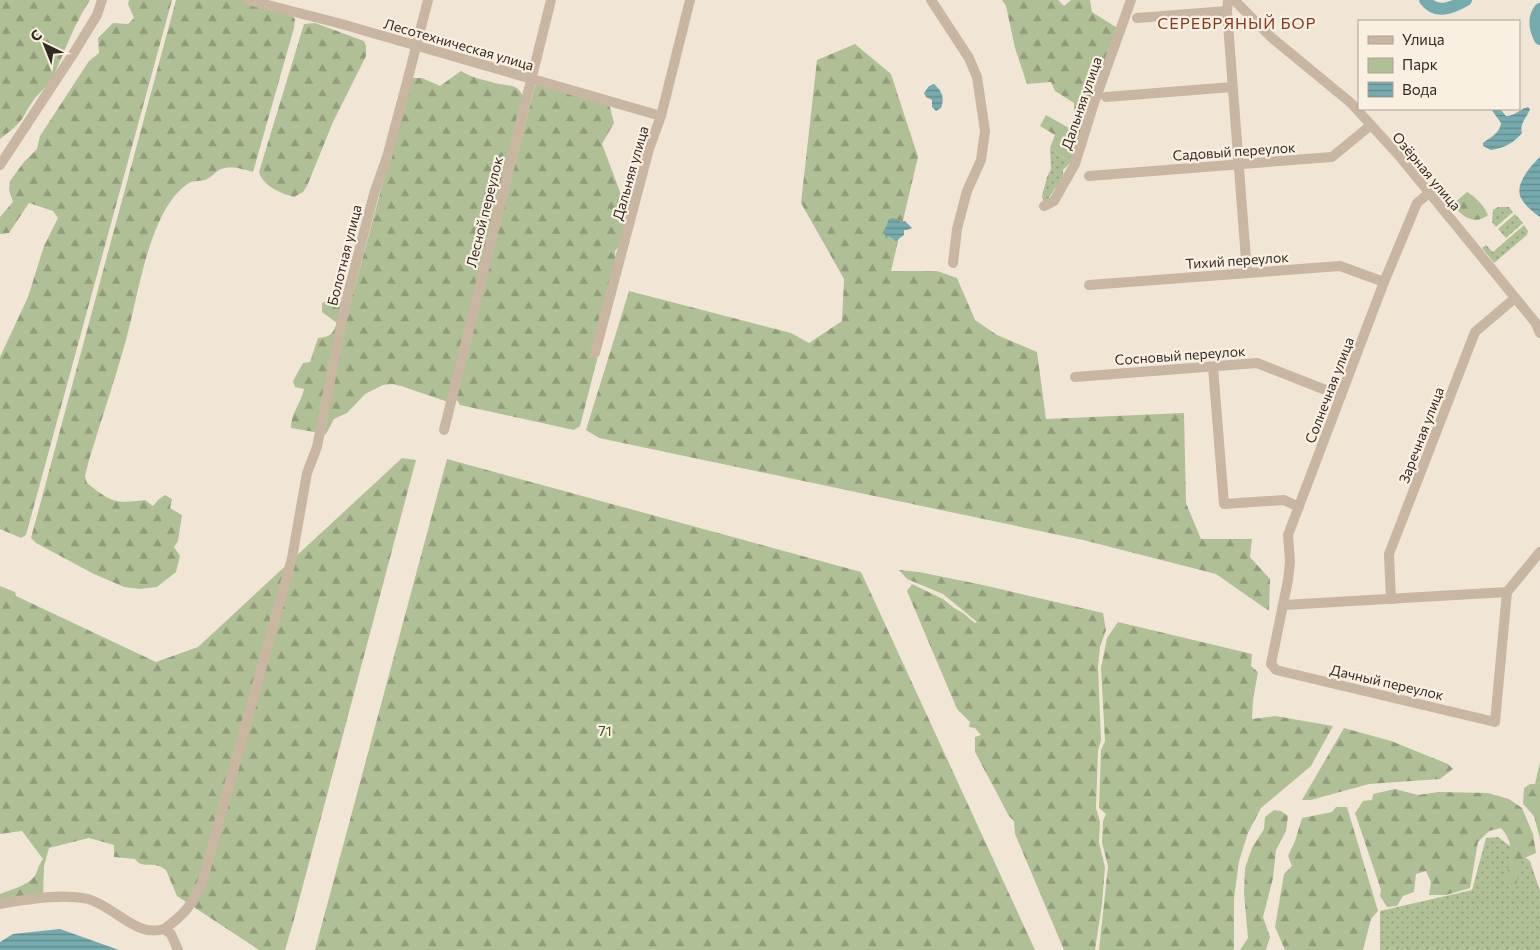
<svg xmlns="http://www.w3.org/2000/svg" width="1540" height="950" font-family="Commissioner,sans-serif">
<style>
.green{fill:url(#green-dots)}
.forest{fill:url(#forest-firs)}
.water{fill:url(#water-rules)}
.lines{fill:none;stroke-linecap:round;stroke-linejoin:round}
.river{stroke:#75aaaf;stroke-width:12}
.minor{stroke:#c9b6a2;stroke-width:10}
.labels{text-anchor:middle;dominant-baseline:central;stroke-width:4.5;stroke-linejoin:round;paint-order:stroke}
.street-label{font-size:14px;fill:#342a25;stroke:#f9f0e2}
.park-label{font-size:14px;fill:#415228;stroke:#f9f0e2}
.quarter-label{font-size:16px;letter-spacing:1px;fill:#843a1c;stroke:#f9f0e2}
</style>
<defs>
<pattern id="green-dots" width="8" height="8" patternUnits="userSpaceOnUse" patternTransform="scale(1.25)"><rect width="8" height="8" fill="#b0c096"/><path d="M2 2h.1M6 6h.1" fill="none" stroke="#909c7a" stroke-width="1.8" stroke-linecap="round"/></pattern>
<pattern id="forest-firs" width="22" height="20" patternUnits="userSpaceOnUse" patternTransform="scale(1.25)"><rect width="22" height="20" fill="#b0c096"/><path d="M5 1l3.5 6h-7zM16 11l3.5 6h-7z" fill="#909c7a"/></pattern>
<pattern id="water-rules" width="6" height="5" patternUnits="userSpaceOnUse" patternTransform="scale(1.25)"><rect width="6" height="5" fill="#75aaaf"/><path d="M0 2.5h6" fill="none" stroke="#618b8e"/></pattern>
</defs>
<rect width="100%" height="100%" fill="#f1e6d6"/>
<!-- green -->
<g class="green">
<path d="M1050,148L1067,160L1071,162L1063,170V175L1058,189L1055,188L1047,201H1043L1042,196L1047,177L1051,169Z"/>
<path d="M1498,207H1509L1513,212L1496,227L1492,222L1493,210Z"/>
<path d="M1515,214L1523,223L1506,238L1498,229Z"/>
<path d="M1524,225L1528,231L1527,235L1494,263L1482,248L1486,245L1493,252Z"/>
<path d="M1498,837L1530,861L1540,891V950H1380V911L1472,890L1486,838Z"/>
</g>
<!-- forest -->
<g class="forest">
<path d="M0,0H90C74,24 65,51 53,77C49,85 41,91 35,98C31,103 28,109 25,114C20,124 9,132 0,139Z"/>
<path d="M129,0H172L26,535L21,538L0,529V357L28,297L44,246L58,218L53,211L29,203L9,233L0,234V217L13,202L9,190L10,181L24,162L37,149L40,136L89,61L99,53L98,38L113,23L128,24L134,18L128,4Z"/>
<path d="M176,0H249L289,13L295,19L294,28L253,172C242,169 230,164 219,170C215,172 212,177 207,179C201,182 194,180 189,183C149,208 138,298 126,340C115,380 101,420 89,460L85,476L87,483C111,502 114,504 145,500L153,506L158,500L165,495L172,499L170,508L182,515L178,541L174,547L180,556L176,572L157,587L140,589L124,587L94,574L36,543L31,538Z"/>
<path d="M1002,0H1058L1064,6L1071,0H1090L1092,12L1119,29L1071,162L1067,160L1050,148L1055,135L1040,126L1046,115L1069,128L1074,119V103L1055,91L1051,82L1027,84L1015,48L1006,6Z"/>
<path d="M315,23L364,41L366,46V56L333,122L307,186L303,192L294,197C280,193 263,186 259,172L304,24Z"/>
<path d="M855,44L891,74L918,157L891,271H937L957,278L975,320L997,335L1037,352L1046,419L1184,413L1186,503L1201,539H1252L1250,557L1270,579L1269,611L1216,574L1083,540L599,438L586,430L629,291L791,333L809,343L842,321L844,279L801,203L817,60Z"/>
<path d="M461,71C470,77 484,80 495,83C509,87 519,82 524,100L448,402L401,386L392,384L383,385L365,394L347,413L334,419L326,434L291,428C291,412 301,404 304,389L295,387L293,381L303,363L310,362L318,338C330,337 333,334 337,323L322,312V303L331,299L342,303L354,290L411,78H422L440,86Z"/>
<path d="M546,80L602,101L610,107L614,123L602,144L622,197L632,210L627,236L615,251L616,263L619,274L580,426L574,430L460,405L455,397L535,86Z"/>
<path d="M1467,192C1475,196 1485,207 1488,215C1475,226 1460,216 1453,204Z"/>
<path d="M402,458L416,460L293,923L285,950H259L177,896L166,870C163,868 158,865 154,865C146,864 141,867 135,859L114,857V845L89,838L49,848L44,866L43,897L33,904L0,907V894C10,890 26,886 33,878C38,873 38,865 43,859L22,831L0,834V586L15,592L16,596L156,662L198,647Z"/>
<path d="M447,459L861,572L1035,950H315Z"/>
<path d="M899,570L919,572L983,585L1103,613L1106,630L1100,647L1098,667L1101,740L1098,751L1096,808L1100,822L1099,843L1105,867L1102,904L1095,950H1064L1015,834L1014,821L1009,816L975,752V737L981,735L975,728L969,727L970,722L957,709L907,591L912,584L943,599L954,608L963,613L975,623L977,622L943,594L907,579Z"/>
<path d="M1118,622L1252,654L1251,666L1258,672L1253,700L1252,719L1275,716L1333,726L1311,766L1261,808L1248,833L1239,861L1234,898V950H1099L1108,866L1102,843L1103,821L1106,814L1099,808L1101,750L1105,741L1101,668L1107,638Z"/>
<path d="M1344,728L1391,741L1448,764L1453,769L1440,779L1369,784L1311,800H1302Z"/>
<path d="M1540,762V839L1534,816L1523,804L1524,788L1530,784H1535Z"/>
<path d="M1395,789L1418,795L1439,792L1488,793L1509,799L1522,808L1533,834L1536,853L1522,859L1516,886L1506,879C1510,860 1516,844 1501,828L1489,831L1478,842L1470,888L1446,895H1429L1431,882L1426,871L1416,874L1414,892L1403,896L1397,906L1387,907L1380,896L1381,890L1355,813L1363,801L1372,800L1373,794Z"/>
<path d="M1336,807H1347L1378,911L1371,919L1363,950H1285L1275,927L1284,874L1292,866L1288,856L1295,841L1302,818L1332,812Z"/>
<path d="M1274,810L1281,811L1288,816L1286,831L1276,850L1273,878L1263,917L1270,937L1266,950H1240L1248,938L1244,893L1245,868L1252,848L1264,829L1265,817Z"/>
</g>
<!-- water -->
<g class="water">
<path d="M934,84C942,91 945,98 941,108L936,111L932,107V100L926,97L924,93L929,86Z"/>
<path d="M1528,107L1530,109C1527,118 1519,123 1522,133C1514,143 1504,148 1491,150L1483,146V143C1491,137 1500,133 1501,123L1491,109H1500L1506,116C1515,116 1520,109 1528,107Z"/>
<path d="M1540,157V217C1533,212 1525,206 1521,198C1514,185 1531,165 1540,157Z"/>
<path d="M894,218L901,222L905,221L912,228L907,230H904V235L896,241L889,236L886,239L884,232L889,219Z"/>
<path d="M60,929L119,950H0V942L13,934Z"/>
</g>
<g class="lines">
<!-- river -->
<g class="river">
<path d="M1425,0C1436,15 1452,8 1466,0"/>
<path d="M1540,9C1533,18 1535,29 1540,39"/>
</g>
<!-- minor -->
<g class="minor">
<path d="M248,0L338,23L661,116"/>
<path d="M931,0L969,58L977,77L985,131L981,160L967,191L957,229L953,263"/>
<path d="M1228,0L1227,11L1247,273"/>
<path d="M1234,0L1271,37L1351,103L1401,158L1535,322L1540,333"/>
<path d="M1137,18L1227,11"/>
<path d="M1106,97L1232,87"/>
<path d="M0,165L75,51L97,15L102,0"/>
<path d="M1089,176L1332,157L1371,125"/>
<path d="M1428,194L1417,203L1384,282L1288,535L1290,562L1288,580L1271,664L1276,670L1495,722L1507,592"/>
<path d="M1044,206L1054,201L1075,164L1094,103L1131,0"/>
<path d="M1089,285L1340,266L1384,282"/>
<path d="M595,353L649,149L661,116L690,0"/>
<path d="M1213,367L1224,504L1284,500L1299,507"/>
<path d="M1075,377L1257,363L1341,396"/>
<path d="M444,430L551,0"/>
<path d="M1507,592L1540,552"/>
<path d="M1391,599L1389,554L1475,332L1515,298"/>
<path d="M1284,605L1507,592"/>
<path d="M0,904C26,899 62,893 88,899C114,906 136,938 164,929L171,934L178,950"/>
<path d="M164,929C184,915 192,905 202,883L292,558L307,473L317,447L345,305L374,194L387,157L407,82L428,0"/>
</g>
</g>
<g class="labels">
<!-- street labels -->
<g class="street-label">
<text transform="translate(459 44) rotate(16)">Лесотехническая улица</text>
<text transform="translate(1081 103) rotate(-71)">Дальняя улица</text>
<text transform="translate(1234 151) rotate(-4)">Садовый переулок</text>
<text transform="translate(1427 171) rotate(50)">Озёрная улица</text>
<text transform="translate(630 173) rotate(-74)">Дальняя улица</text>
<text transform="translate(484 212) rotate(-76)">Лесной переулок</text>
<text transform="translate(344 255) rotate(-76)">Болотная улица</text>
<text transform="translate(1237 260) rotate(-4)">Тихий переулок</text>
<text transform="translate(1180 355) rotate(-4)">Сосновый переулок</text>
<text transform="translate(1329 390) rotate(-69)">Солнечная улица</text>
<text transform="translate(1421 435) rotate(-69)">Заречная улица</text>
<text transform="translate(1387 682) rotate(13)">Дачный переулок</text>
</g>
<!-- park labels -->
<g class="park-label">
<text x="605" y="730">71</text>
</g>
<!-- quarter labels -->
<g class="quarter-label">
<text x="1237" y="22">СЕРЕБРЯНЫЙ БОР</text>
</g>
</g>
<!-- legend -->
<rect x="1358" y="20" width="162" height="90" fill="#f9f0e2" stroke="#aaa196"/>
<rect x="1368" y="36" width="25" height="8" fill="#c9b6a2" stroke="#aaa196"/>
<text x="1402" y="45" font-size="15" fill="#342a25">Улица</text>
<rect x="1368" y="58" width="25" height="15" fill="#b0c096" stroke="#aaa196"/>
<text x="1402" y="70" font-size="15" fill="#342a25">Парк</text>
<rect x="1368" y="82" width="25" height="15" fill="url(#water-rules)" stroke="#aaa196"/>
<text x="1402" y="95" font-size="15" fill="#342a25">Вода</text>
<!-- north arrow -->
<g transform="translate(45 45) rotate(317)" stroke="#f9f0e2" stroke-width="4" paint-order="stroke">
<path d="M0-4L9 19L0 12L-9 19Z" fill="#342a25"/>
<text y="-8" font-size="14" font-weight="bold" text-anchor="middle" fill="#342a25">С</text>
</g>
</svg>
